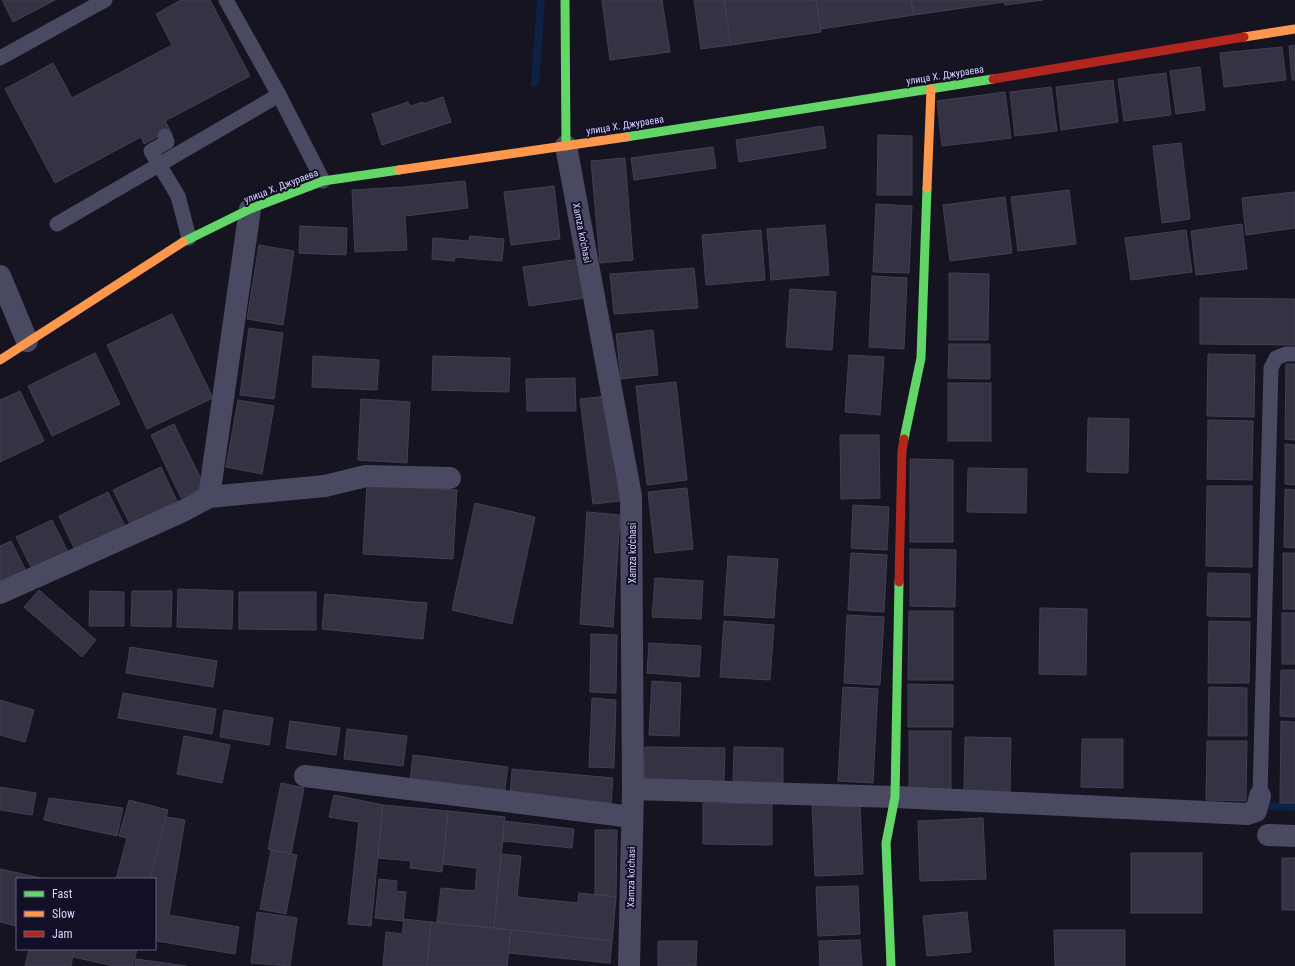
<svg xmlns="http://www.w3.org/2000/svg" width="1295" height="966" font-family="'Roboto Condensed',sans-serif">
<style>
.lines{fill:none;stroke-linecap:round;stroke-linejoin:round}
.stream{stroke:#0d2144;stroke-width:8}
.building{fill:#343243;stroke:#433f54}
.lane{stroke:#4a4962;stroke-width:15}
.street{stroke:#4a4962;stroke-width:22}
.fast{stroke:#63d668;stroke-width:9}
.slow{stroke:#ff974d;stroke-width:9}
.jam{stroke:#b3261e;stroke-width:9}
.labels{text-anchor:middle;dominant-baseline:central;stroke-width:4;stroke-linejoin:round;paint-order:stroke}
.street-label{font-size:10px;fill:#d9d4ff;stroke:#130f26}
</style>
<rect width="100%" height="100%" fill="#161421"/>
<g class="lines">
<!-- stream -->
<g class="stream">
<path d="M535,83L541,0"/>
<path d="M1259,806L1295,807"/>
</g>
</g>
<!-- building -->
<g class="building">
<path d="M2,0H55L13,22Z"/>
<path d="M181,0H210L250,76L165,121L170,130L144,144L141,137L55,183L5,89L53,63L72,98L172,45L156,14Z"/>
<path d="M602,0H662L670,52L610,60Z"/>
<path d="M694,0H724L731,45L701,49Z"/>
<path d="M724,0H816L821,32L731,45Z"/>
<path d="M816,0H911L914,15L821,29Z"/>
<path d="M911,0H1004V2L914,15Z"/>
<path d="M1004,0H1043L1005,5Z"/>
<path d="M1295,45V80H1292L1289,46Z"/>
<path d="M1282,47L1286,80L1224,87L1220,53Z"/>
<path d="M1200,67L1205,110L1176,114L1170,71Z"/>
<path d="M1166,73L1171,115L1124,121L1118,79Z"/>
<path d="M1113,80L1118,122L1061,130L1056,87Z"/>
<path d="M1051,87L1057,131L1015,136L1010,92Z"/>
<path d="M1005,92L1011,138L942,146L937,101Z"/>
<path d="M443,97L451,122L382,145L372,114L408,102L410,106L423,102V104Z"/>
<path d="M823,126L826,148L739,162L736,140Z"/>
<path d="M878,135L912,136V195H877Z"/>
<path d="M1181,143L1190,219L1162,223L1153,146Z"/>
<path d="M713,147L716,168L634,180L631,158Z"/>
<path d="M625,158L633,260L600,263L591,161Z"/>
<path d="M465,181L468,208L405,216L407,250L355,252L352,190L404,187Z"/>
<path d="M554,186L560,239L511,245L504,192Z"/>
<path d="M1069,190L1076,244L1018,251L1011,197Z"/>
<path d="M1295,192V228L1246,235L1242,198Z"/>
<path d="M1005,197L1012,253L950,261L943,205Z"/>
<path d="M876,204L912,206L909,273L873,272Z"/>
<path d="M1242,224L1247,269L1196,275L1191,231Z"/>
<path d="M825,225L829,275L771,280L767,229Z"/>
<path d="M300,226L347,228L346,255L299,253Z"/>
<path d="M761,230L765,280L706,285L702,235Z"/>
<path d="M1186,230L1192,272L1131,280L1125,238Z"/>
<path d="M470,236L504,239L502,261L455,257L454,261L432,259L433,238L469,241Z"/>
<path d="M259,245L294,251L283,325L247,319Z"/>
<path d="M580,259L585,298L529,306L523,267Z"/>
<path d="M694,268L698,308L614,314L610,274Z"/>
<path d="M949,273L989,274L988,340H949Z"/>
<path d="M872,276L907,278L904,349L869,347Z"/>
<path d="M790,289L836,292L832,350L786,347Z"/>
<path d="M1200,298L1295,299V345L1200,344Z"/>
<path d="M172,314L213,398L147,429L107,345Z"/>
<path d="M249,328L283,333L274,399L240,395Z"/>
<path d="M653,330L658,375L621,379L616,334Z"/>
<path d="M949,344H990V379L948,378Z"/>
<path d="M95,353L120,404L52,436L28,386Z"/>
<path d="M1208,354L1255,355L1254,417L1207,416Z"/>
<path d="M849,355L884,357L880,415L845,412Z"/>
<path d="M313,356L379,360L377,390L312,387Z"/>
<path d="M433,356L510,358L509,392L432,390Z"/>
<path d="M1286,364H1295V440L1285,439Z"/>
<path d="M575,378L576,411H527L526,379Z"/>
<path d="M676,382L687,480L647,485L636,386Z"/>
<rect x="948" y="383" width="43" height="58"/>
<path d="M20,391L44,441L0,462V400Z"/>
<path d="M608,396L620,501L593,504L580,399Z"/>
<path d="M361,399L410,402L407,463L358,460Z"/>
<path d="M238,400L274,406L262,474L226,467Z"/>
<path d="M1088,418L1129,419L1128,473L1087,472Z"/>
<path d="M1208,420L1253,421L1252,480L1207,479Z"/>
<path d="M174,424L205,487L181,498L151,435Z"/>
<path d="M840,435H879L880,498L841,499Z"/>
<path d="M1285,444L1295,445V485L1285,484Z"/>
<path d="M910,459L953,460V542H910Z"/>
<path d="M161,467L177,501L130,524L113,490Z"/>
<path d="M968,468L1027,469L1026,513L967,512Z"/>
<path d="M367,485L457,490L453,559L363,554Z"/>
<path d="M1207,486H1252V567L1206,566Z"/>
<path d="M687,488L693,549L655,553L648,492Z"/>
<path d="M1285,489L1295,490V548L1284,547Z"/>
<path d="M108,492L125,526L75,550L59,516Z"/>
<path d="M475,503L535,517L512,624L452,610Z"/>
<path d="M853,505L889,507L887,550L851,548Z"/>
<path d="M587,512L620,515L613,627L580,624Z"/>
<path d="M52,520L69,554L33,571L16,537Z"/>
<path d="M11,541L27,573L0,586V546Z"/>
<path d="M910,549L956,550L955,607L910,606Z"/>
<path d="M851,553L887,555L884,612L848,610Z"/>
<rect x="1283" y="553" width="12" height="56"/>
<path d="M728,556L778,559L774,618L724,615Z"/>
<path d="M1208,573L1250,574V617L1207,616Z"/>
<path d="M655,578L703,581L701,619L652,617Z"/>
<path d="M178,589L233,591L232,629L177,627Z"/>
<path d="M39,590L96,640L82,657L24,607Z"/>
<path d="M90,591L124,592V626H89Z"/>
<path d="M132,591H172L171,627L131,626Z"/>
<path d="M239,592H316V630L239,629Z"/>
<path d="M325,594L427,603L423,639L322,629Z"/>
<path d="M1040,608L1087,609L1086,675L1039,674Z"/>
<path d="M909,611H953V680H908Z"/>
<rect x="1282" y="613" width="13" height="51"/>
<path d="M847,615L884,617L880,685L844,683Z"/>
<path d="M724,621L774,625L770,680L720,677Z"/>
<path d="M1209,621L1250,622L1249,683H1208Z"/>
<path d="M591,634L617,635L616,693L590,692Z"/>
<path d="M649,643L701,646L699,677L647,673Z"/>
<path d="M130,647L217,661L213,687L126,673Z"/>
<path d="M1281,670H1295V717L1280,716Z"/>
<path d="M652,681L681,683L679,736L649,735Z"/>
<path d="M908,684L953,685V727H908Z"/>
<path d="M843,687L878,689L873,783L838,781Z"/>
<path d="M1209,687L1247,688V736H1208Z"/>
<path d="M123,693L216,709L212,734L118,718Z"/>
<path d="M592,698L616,700L614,768L589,767Z"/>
<path d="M0,700L34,710L25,742L0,735Z"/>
<path d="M224,710L273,718L269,745L220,737Z"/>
<path d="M290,721L340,728L336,755L286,748Z"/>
<path d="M1281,721L1295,722V803H1280Z"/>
<path d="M347,729L407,736L403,766L344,759Z"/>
<rect x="909" y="731" width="42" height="60"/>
<path d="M184,736L230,745L222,783L177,774Z"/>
<path d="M965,737L1011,738L1010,792L964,791Z"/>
<path d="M1082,739H1123V788L1081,787Z"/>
<path d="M1207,741H1247L1246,801L1206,800Z"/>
<path d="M645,747L725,748L724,781L644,780Z"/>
<path d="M734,747L783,748V783L733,782Z"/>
<path d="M413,755L508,767L504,795L410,782Z"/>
<path d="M512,769L613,778L611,804L510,796Z"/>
<path d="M281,783L304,788L291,854L268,849Z"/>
<path d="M0,787L36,793L32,815L0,810Z"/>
<path d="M334,795L383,805L371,926L348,924L359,822L329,817Z"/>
<path d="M49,798L123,808L117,836L44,820Z"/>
<path d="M129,800L168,810L150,879H116L127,838L119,836Z"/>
<path d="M703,803L772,804V845L703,844Z"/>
<path d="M860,803L863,874L815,876L812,805Z"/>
<path d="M383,805L448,811L442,872L410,868L411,861L378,858Z"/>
<path d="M448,811L505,817L494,928L437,922L441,888L475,891L477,868L443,864Z"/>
<path d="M166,817L185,820L169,915L239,927L235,954L157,941V937H155V879H150Z"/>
<path d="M983,818L986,879L920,881L918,821Z"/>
<path d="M504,821L574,829L572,848L503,841Z"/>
<path d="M595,830H617L616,897L595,894Z"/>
<path d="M271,850L297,855L286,914L260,909Z"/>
<rect x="1131" y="853" width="71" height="60"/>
<path d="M501,854L521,856L517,897L578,903L579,893L616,897L612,941L494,928Z"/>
<rect x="1282" y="858" width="13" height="52"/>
<path d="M0,869L45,879H17V926L0,922Z"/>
<path d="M379,879L397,881L396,891L406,892L403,921L375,918Z"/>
<path d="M858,886L860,934L818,936L816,887Z"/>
<path d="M257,912L297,918L290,966L251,963Z"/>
<path d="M967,912L971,952L927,956L923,916Z"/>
<path d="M404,919L431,922L427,966H383L386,932L402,934Z"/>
<path d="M431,922L511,930L507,966H427Z"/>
<path d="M511,930L612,941L610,963L508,953Z"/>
<path d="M1054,930H1125V966H1055Z"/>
<path d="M860,940L862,966H820L819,941Z"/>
<path d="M658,941H697L696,966H658Z"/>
<path d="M29,949H74L71,966H25Z"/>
<path d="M74,949H137L133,966H114L73,957Z"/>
<path d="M136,959L187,966H135Z"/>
</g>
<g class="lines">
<!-- lane -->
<g class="lane">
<path d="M226,0L279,95L323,181"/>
<path d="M0,58L105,0"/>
<path d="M165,136L167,142L151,151L178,196L189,238"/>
<path d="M57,224L279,95"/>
<path d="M1260,796L1271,368L1276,358L1286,354H1295"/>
</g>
<!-- street -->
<g class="street">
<path d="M566,146L631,496L633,789L629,966"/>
<path d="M0,276L27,341"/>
<path d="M209,497L250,209"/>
<path d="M0,593L181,512L209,497L325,486L366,476L450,478"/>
<path d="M305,776L632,817"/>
<path d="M633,789L895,797L1247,814L1256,811L1260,796"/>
<path d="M1268,835L1295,836"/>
</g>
<!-- fast -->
<g class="fast">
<path d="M565,0L566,146"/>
<path d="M626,137L993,79"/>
<path d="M183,242L250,209L323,181L399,170"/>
<path d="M904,439L921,358L927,188"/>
<path d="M891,966L886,843L895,797L899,582"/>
</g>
<!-- slow -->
<g class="slow">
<path d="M1244,37L1295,29"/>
<path d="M399,170L626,137"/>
<path d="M927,188L931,89"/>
<path d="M0,360L183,242"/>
</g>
<!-- jam -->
<g class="jam">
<path d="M993,79L1244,37"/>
<path d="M899,582L902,451L904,439"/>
</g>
</g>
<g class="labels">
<!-- street labels -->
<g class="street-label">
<text transform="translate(945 75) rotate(-9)">улица Х. Джураева</text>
<text transform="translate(625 125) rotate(-9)">улица Х. Джураева</text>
<text transform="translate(281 186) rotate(-21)">улица Х. Джураева</text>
<text transform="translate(582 233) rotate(79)">Xamza ko'chasi</text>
<text transform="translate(632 553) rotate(-90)">Xamza ko'chasi</text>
<text transform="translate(631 877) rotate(-89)">Xamza ko'chasi</text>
</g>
</g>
<!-- legend -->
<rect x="16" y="878" width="140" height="72" fill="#130f26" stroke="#625e7d"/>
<rect x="24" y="891" width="20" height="6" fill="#63d668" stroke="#625e7d"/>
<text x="52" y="898" font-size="12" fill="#d9d4ff">Fast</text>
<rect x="24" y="911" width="20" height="6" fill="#ff974d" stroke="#625e7d"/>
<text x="52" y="918" font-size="12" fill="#d9d4ff">Slow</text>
<rect x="24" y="931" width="20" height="6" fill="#b3261e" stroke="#625e7d"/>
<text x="52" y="938" font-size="12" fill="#d9d4ff">Jam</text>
</svg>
